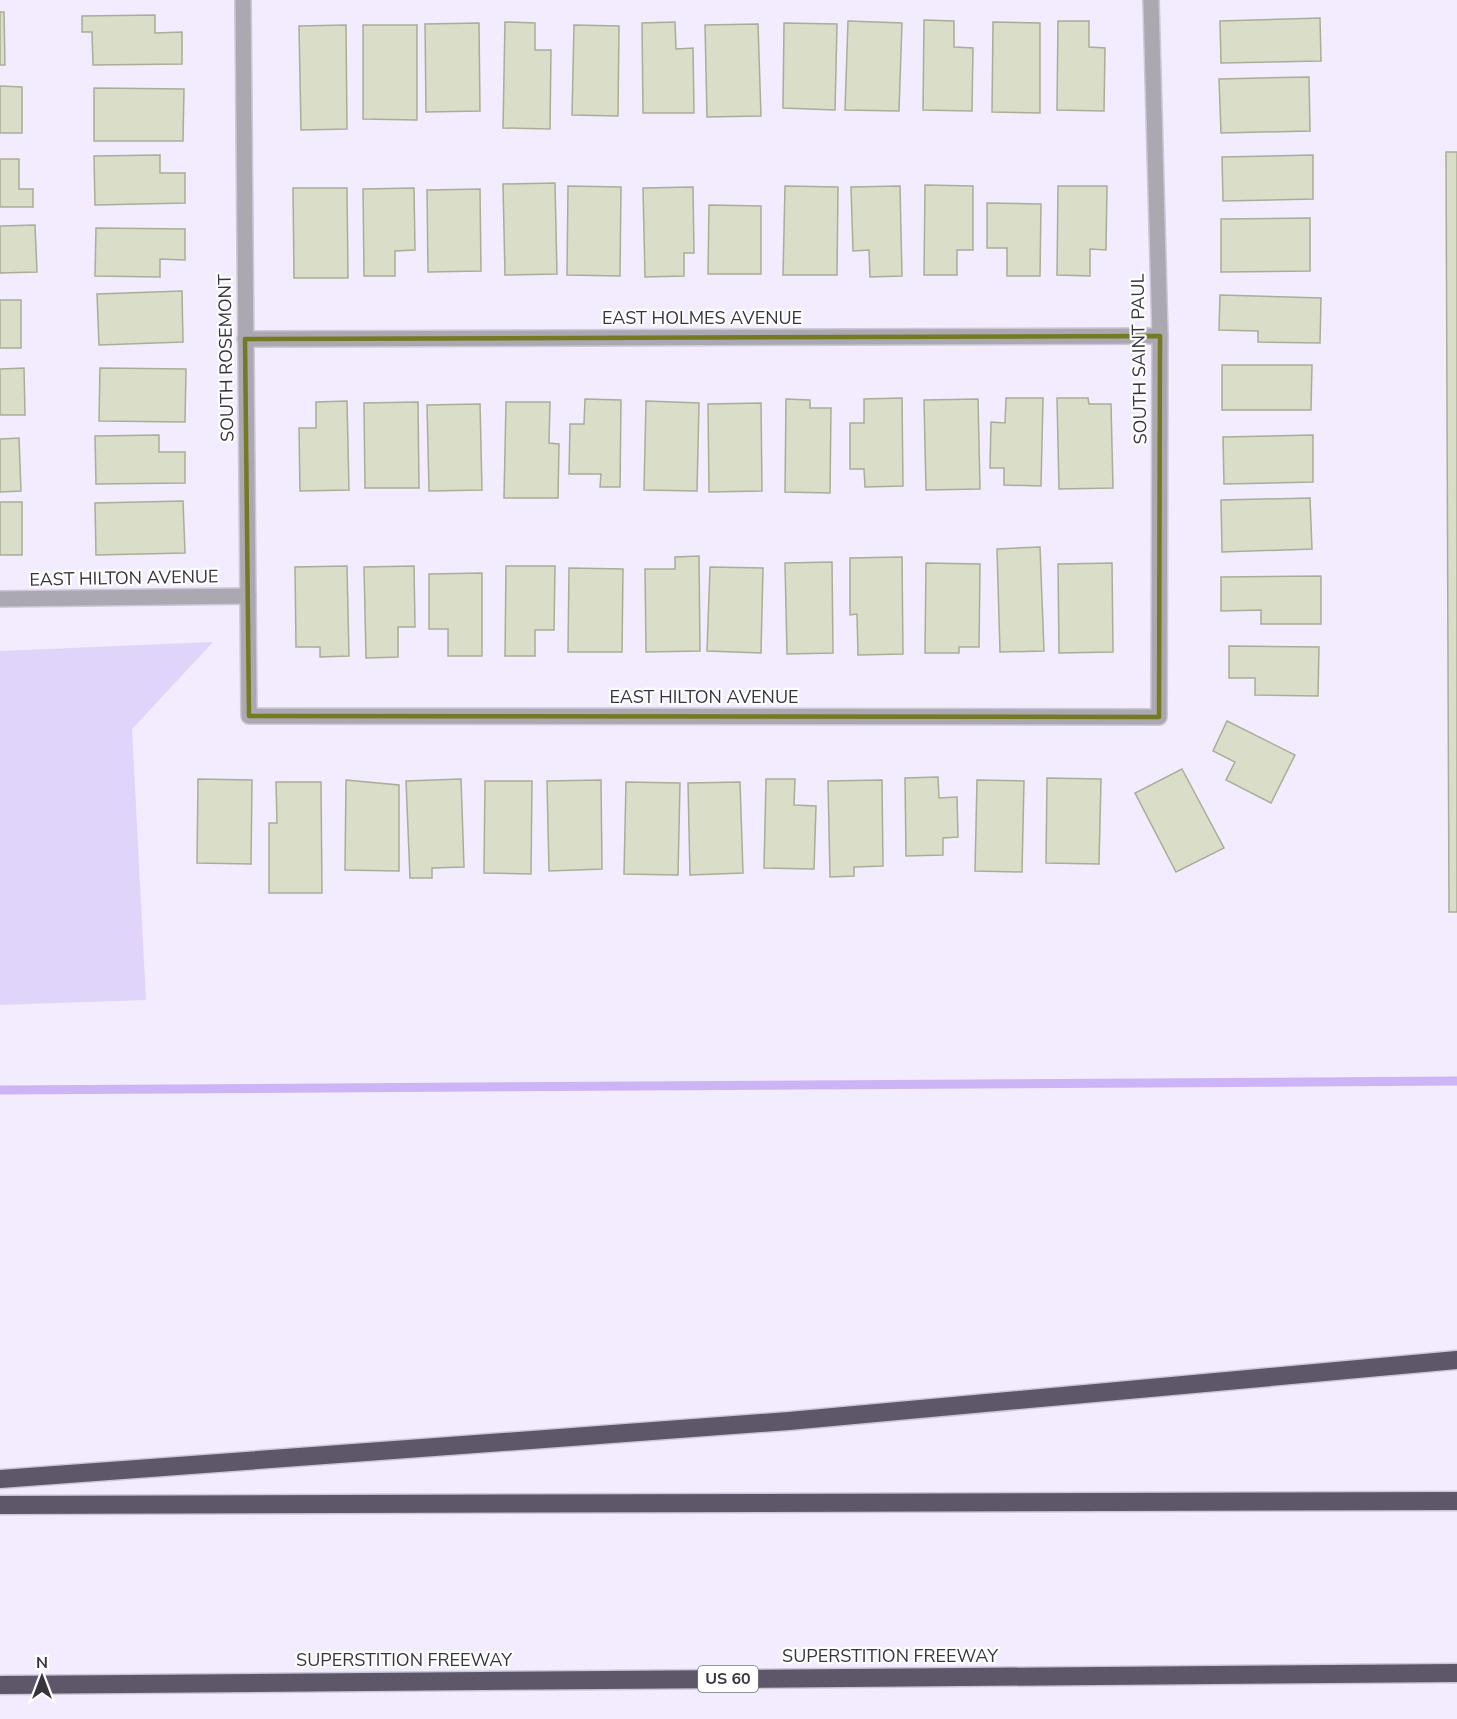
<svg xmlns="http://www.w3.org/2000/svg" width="1457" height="1719" font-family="'Nunito Sans',sans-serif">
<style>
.green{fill:#e1d4fa}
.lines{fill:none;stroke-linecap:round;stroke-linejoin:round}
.stream{stroke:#ccb4f7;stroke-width:9}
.building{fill:#daddc7;stroke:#aaad97;stroke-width:1.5}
.minor-casing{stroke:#cdc7d7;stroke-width:18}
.highway-casing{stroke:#cdc7d7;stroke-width:21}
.minor{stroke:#aba8b1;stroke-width:15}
.highway{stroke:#5d5769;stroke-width:18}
.marked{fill:none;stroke:#747923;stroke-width:4.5;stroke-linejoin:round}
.labels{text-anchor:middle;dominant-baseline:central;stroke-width:4.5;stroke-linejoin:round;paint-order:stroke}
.shield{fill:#fff;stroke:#737177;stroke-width:1.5}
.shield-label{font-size:16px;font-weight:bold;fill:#37343d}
.street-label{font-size:18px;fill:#37343d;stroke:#fff}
</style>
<rect width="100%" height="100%" fill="#f2ecfe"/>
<!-- green -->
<path class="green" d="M213,642L132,729L146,1000L0,1005V651Z"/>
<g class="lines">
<!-- stream -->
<path class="stream" d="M0,1090L1457,1081"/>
</g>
<!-- building -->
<g class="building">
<path d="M0,12H4L5,65H0Z"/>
<path d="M155,15V33L182,32V64L93,65L92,32H82V16Z"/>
<path d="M1320,18L1321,61L1221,63L1220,21Z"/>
<path d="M924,20L954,21V47L973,48L972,111L923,110Z"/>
<path d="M848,21L902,23L899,111L845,110Z"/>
<path d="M1058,21H1089V47L1105,48L1104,111L1057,110Z"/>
<path d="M505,22L535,23V50H551L550,129L503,128Z"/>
<path d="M675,22L676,49L693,48L694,113H643L642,23Z"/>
<path d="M993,22L1040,23V113L992,112Z"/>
<path d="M479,23L480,111L426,112L425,24Z"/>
<path d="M784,23L837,24L835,110L783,108Z"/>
<path d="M758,24L761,116L707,117L705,25Z"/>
<path d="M346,25L347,129L301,130L299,26Z"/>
<path d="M363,25H417V120L363,119Z"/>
<path d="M574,25L619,26L618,116L572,115Z"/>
<path d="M1309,77L1310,131L1221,133L1219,79Z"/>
<path d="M0,86L22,87V133H0Z"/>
<path d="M94,88L184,89L183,141H94Z"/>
<path d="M1446,152H1457V912H1449Z"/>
<path d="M160,155V173H185V203L95,205L94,156Z"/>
<path d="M1313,155V199L1223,201L1222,157Z"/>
<path d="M0,159H19V189H33V207H0Z"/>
<path d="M555,183L557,274L505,275L503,184Z"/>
<path d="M925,185L973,186V250H957V275H924Z"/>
<path d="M568,186L621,187L620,276L567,275Z"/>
<path d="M785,186L838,187L837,275H783Z"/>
<path d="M900,186L902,276L870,277L869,250L853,251L851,187Z"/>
<path d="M1058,186H1107L1106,250L1090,249V276L1057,275Z"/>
<path d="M693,187L694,253H684V276L645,277L643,188Z"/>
<path d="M293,188H347L348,278H294Z"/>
<path d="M414,188L415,250L395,251V276H364L363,189Z"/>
<path d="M480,189L481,271L428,272L427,190Z"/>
<path d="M987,203L1041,204L1040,276H1007V248H987Z"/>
<path d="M709,205L761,206V274H708Z"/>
<path d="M1310,218V271L1221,272V219Z"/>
<path d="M35,225L37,272L0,273V226Z"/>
<path d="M96,228L185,229V260L160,259V277L95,276Z"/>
<path d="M182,291L183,342L99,345L97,294Z"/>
<path d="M1220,295L1321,298L1320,343L1258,342V331L1219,330Z"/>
<rect x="0" y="300" width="21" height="48"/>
<path d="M1222,365H1312L1311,410H1222Z"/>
<path d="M24,368L25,415H0V369Z"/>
<path d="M100,368L186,369L185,422L99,421Z"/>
<path d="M902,398L903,486L865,487L864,469H850V423H864V399Z"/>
<path d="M1006,398H1043L1041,486L1004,485V468H990L991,422L1005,423Z"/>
<path d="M1057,398H1088L1089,404H1111L1113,488L1059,489Z"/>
<path d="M585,399L621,400L620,487H600L601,474H569L570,424H584Z"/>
<path d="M786,399L810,400V408H831L830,493L785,492Z"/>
<path d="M978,399L980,489L926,490L924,400Z"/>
<path d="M347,401L349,490L300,491L299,428H316V402Z"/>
<path d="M646,401L699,403L697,491L644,490Z"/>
<path d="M418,402L419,488H365L364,403Z"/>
<path d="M506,402H550L549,443L559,444L558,498H504Z"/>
<path d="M761,403L762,491L709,492L708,404Z"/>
<path d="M480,404L482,490L429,491L427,405Z"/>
<path d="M159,435V452H185V483L96,484L95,436Z"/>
<path d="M1313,435V482L1224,484L1223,437Z"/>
<path d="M19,438L21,491L0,492V439Z"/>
<path d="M1310,498L1312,549L1222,552L1221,500Z"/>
<path d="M183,501L185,553L96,555L95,503Z"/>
<rect x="0" y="502" width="22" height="53"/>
<path d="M1040,547L1044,651L1000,652L997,549Z"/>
<path d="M699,556L700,651L646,652L645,569H675V557Z"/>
<path d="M902,557L903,654L858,655L857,614L850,615V558Z"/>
<path d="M832,562L833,653L787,654L785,563Z"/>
<path d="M926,563L980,564L979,647H959V653H925Z"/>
<path d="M1112,563L1113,652L1059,653L1058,564Z"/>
<path d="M347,566L349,656L320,657V647H296L295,567Z"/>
<path d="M414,566L415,627H398V657L366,658L364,567Z"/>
<path d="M506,566H555L554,630H535V656H505Z"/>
<path d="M710,567L763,568L761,653L707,651Z"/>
<path d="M569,568L623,569L622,652H568Z"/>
<path d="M482,573V656H448V629H429V574Z"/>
<path d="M1321,576V624H1261V610L1221,611V577Z"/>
<path d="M1229,646L1319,647L1318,696L1255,695V678H1229Z"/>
<path d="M1227,721L1295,755L1271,803L1226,780L1235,762L1213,751Z"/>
<path d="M1182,769L1224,848L1176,872L1135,793Z"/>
<path d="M938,777L939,798L957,797L958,837L943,838V855L906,856L905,778Z"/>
<path d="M1047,778L1101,779L1099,864L1046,863Z"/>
<path d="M198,779L252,780L251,864L197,863Z"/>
<path d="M461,779L464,867L432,868V878H410L406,781Z"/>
<path d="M766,779H795L794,805L816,806L814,869L764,868Z"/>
<path d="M346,780L399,785V871L345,870Z"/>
<path d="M601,780L602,869L549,871L547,781Z"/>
<path d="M882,780L883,866L854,867V876L830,877L828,781Z"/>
<path d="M977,780L1024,781L1022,872L975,871Z"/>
<path d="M485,781H532L531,874L484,873Z"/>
<path d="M276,782H321L322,893H269V823H277Z"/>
<path d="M626,782L680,783L678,875L624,874Z"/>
<path d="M740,782L743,873L690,875L688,783Z"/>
</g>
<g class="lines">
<defs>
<g id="minor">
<path d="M243,0L249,716L1159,717L1160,336L1151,0"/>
<path d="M245,339L1160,336"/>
<path d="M0,599L248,596"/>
</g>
<g id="highway">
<path d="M0,1479L789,1421L1457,1360"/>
<path d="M0,1505L1457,1501"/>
<path d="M0,1685L1457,1673"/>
</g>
</defs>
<!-- minor casing -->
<use href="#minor" class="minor-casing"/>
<!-- highway casing -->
<use href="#highway" class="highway-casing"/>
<!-- minor -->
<use href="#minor" class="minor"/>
<!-- highway -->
<use href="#highway" class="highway"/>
</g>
<!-- marked area -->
<path class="marked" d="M1160,336L1159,717L249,716L245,339Z"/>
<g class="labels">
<!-- shield labels -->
<rect class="shield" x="698" y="1666" width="60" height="26" rx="4.5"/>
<g class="shield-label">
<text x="728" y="1679">US 60</text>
</g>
<!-- street labels -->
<g class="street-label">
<text x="702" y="318">EAST HOLMES AVENUE</text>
<text transform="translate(226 358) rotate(-91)">SOUTH ROSEMONT</text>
<text transform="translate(1139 359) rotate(-91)">SOUTH SAINT PAUL</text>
<text transform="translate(124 578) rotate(-1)">EAST HILTON AVENUE</text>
<text x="704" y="697">EAST HILTON AVENUE</text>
<text x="890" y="1656">SUPERSTITION FREEWAY</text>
<text x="404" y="1660">SUPERSTITION FREEWAY</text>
</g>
</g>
<!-- north arrow -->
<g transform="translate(42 1677)" stroke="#ffffff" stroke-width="4.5" paint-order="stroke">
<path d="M0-4.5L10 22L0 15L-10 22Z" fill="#37343d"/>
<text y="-9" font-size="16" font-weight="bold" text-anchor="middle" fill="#37343d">N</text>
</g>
</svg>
